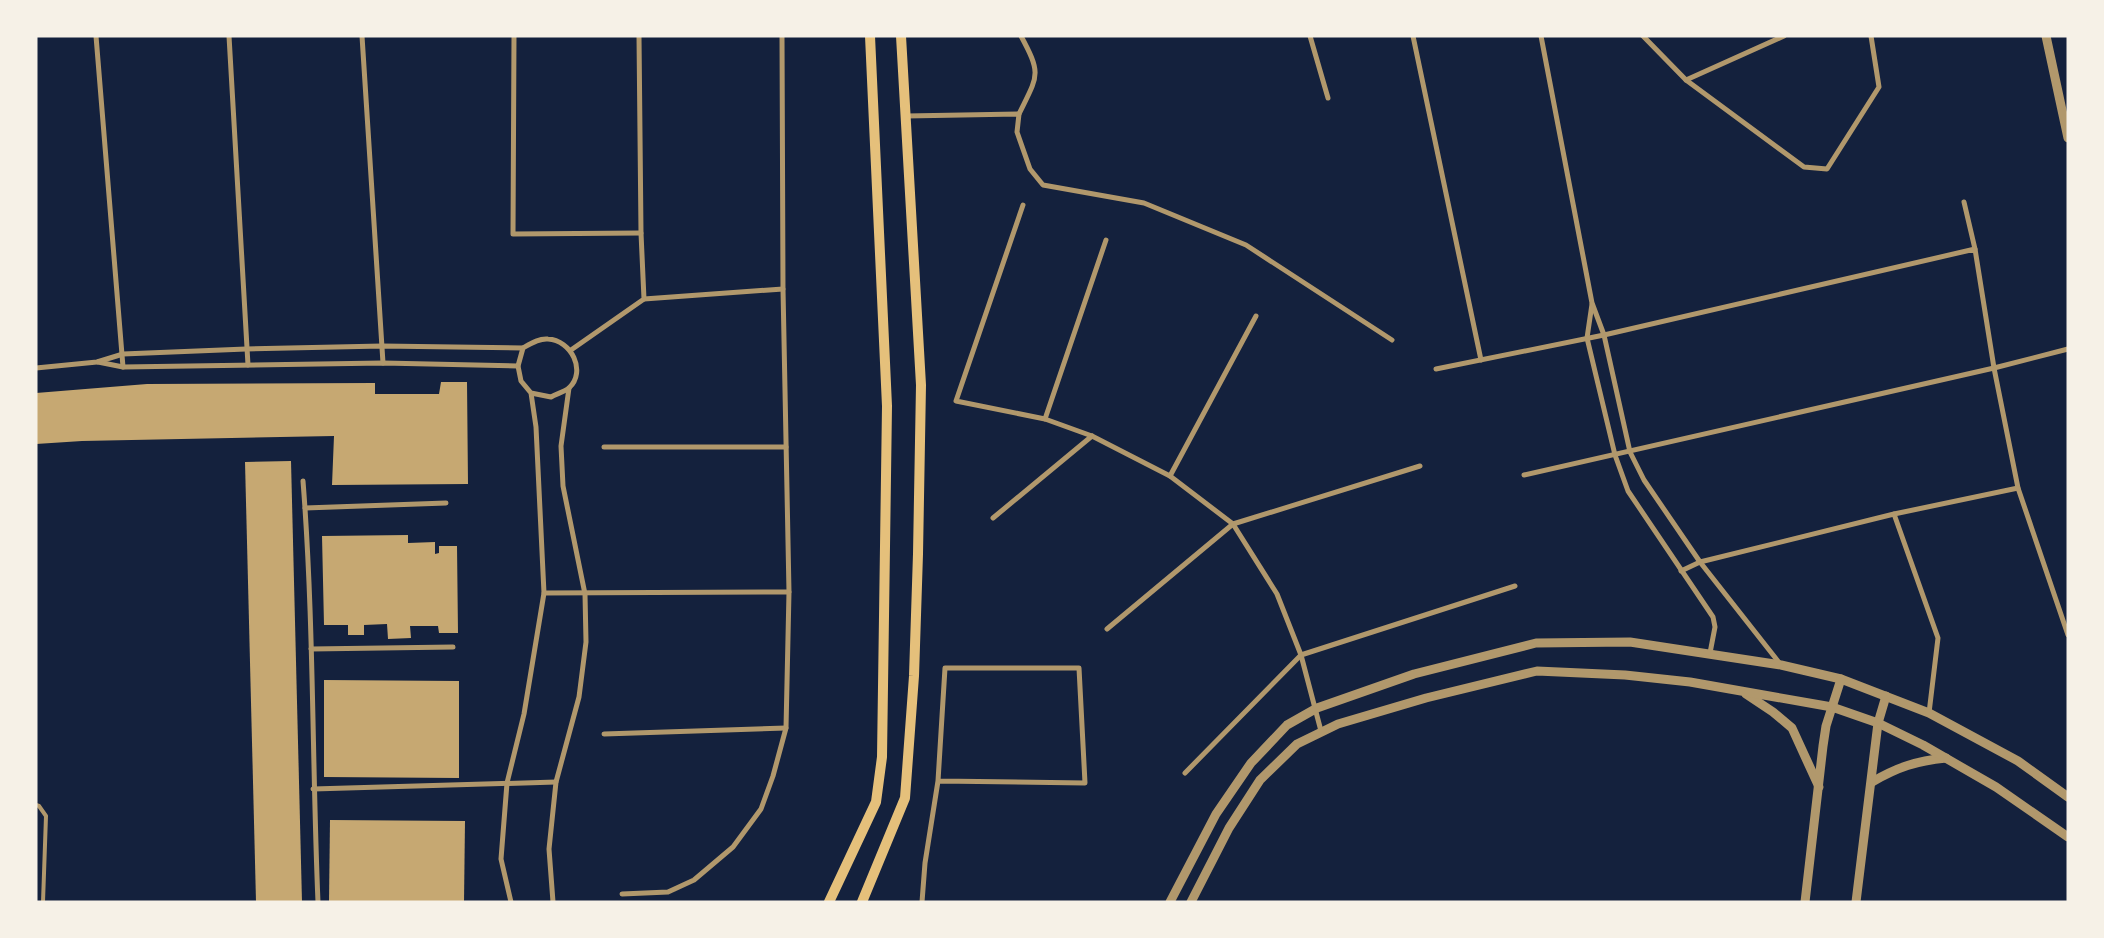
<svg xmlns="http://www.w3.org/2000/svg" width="2104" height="938" font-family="'PT Sans',sans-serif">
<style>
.building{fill:#c6a872}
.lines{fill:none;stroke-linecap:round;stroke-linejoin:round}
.service{stroke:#b1986c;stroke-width:4}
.minor{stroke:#b1986c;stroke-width:5}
.tertiary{stroke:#b1986c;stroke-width:9}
.secondary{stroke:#e5c07b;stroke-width:10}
</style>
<rect width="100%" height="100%" fill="#14213d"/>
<!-- building -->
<g class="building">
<path d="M441,382H467L468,484L332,485L334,436L82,441L36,444V393L147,384L375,383V394H439Z"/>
<path d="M291,461L302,902H256L245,462Z"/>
<path d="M408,535V543L435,542V554L439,553V546H457L458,633H439L438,626H410L411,638L388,639L387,624L364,625V635H348V625H324L322,536Z"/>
<path d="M324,680L459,681V778L324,777Z"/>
<path d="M330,820L465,821L464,902H329Z"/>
</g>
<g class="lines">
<!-- service -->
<path class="service" d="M36,805L39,806L46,816L43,902"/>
<!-- minor -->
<g class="minor">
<path d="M96,36L123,367"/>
<path d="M229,36L248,365"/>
<path d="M362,36L383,363"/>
<path d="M514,36L513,234L641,233"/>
<path d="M1310,36L1328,98"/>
<path d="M1413,36L1481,360"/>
<path d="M1541,36L1592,303L1604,335L1630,452L1644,480L1700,562L1781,665"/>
<path d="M1643,36L1686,80L1804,167L1827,169L1879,87L1871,36"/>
<path d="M1686,80L1784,36"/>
<path d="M1019,114C1038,75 1042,75 1021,36"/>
<path d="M906,116L1019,114L1017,132L1030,169L1043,185L1144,203L1246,245L1392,340"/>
<path d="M1964,202L1975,249"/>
<path d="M1023,205L956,401L1045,419L1092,436L1170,476L1233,524L1277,594L1301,655L1321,731"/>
<path d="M644,299L783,289"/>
<path d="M1592,304L1587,338L1615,455L1628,491L1713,617L1715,627L1710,653"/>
<path d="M571,350L644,299L641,233L639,36"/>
<path d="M98,362L123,367L383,363L518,366"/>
<path d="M36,368L97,362L123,354L246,349L382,346L523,348"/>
<path d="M1436,369L1604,335L1975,249L1994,368L2018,488L2068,635"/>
<path d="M1045,419L1106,240"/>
<path d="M604,447H786"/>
<path d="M1524,475L1994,368L2068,349"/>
<path d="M1170,476L1256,316"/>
<path d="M303,481C314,621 312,762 318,902"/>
<path d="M305,508L446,503"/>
<path d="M1894,514L1938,638L1929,713"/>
<path d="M993,518L1092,436"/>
<path d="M1681,571L1700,562L1894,514L2018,488"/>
<path d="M544,593L789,592"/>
<path d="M1107,629L1233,524L1420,466"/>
<path d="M311,649L453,647"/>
<path d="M604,734L786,728"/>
<path d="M1185,773L1301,655L1515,586"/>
<path d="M313,789L556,782"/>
<path d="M622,894L668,892L694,880L733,847L761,809L773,776L786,728L789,592L783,289L782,36"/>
<path d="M511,902L501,859L507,783L524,714L544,593L536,427L531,393L521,381L518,366L523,348C530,344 539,338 548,339C571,340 587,371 569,388C564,392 556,394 551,397L531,393"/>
<path d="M553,902L549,849L556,782L579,697L586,642L585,594L563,486L561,446L569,388"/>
<path d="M922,902L925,863L938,781L945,668H1079L1085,783L938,781"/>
</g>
<!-- tertiary -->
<g class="tertiary">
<path d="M2046,36L2068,138"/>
<path d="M1746,694L1773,712L1792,728L1819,787"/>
<path d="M1872,782C1898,767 1916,761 1946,758"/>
<path d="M1170,902L1216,814L1251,763L1287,725L1317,708L1414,674L1536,643L1630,642L1781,665L1841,679L1929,713L2018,761L2068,797"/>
<path d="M1191,902L1229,828L1260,780L1297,744L1338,724L1426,698L1537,671L1625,675L1690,682L1832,707L1878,723L1923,745L1996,787L2068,837"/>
<path d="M1805,902L1823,746L1826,726L1841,679"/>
<path d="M1856,902L1878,723L1886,696"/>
</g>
<!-- secondary -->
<g class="secondary">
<path d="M829,902L876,802L882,757L887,406L870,36"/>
<path d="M862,902L905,798L914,676L918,554L921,385L901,36"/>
</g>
</g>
<!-- border -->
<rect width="2104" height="938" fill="none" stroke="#f6f1e7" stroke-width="75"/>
</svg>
